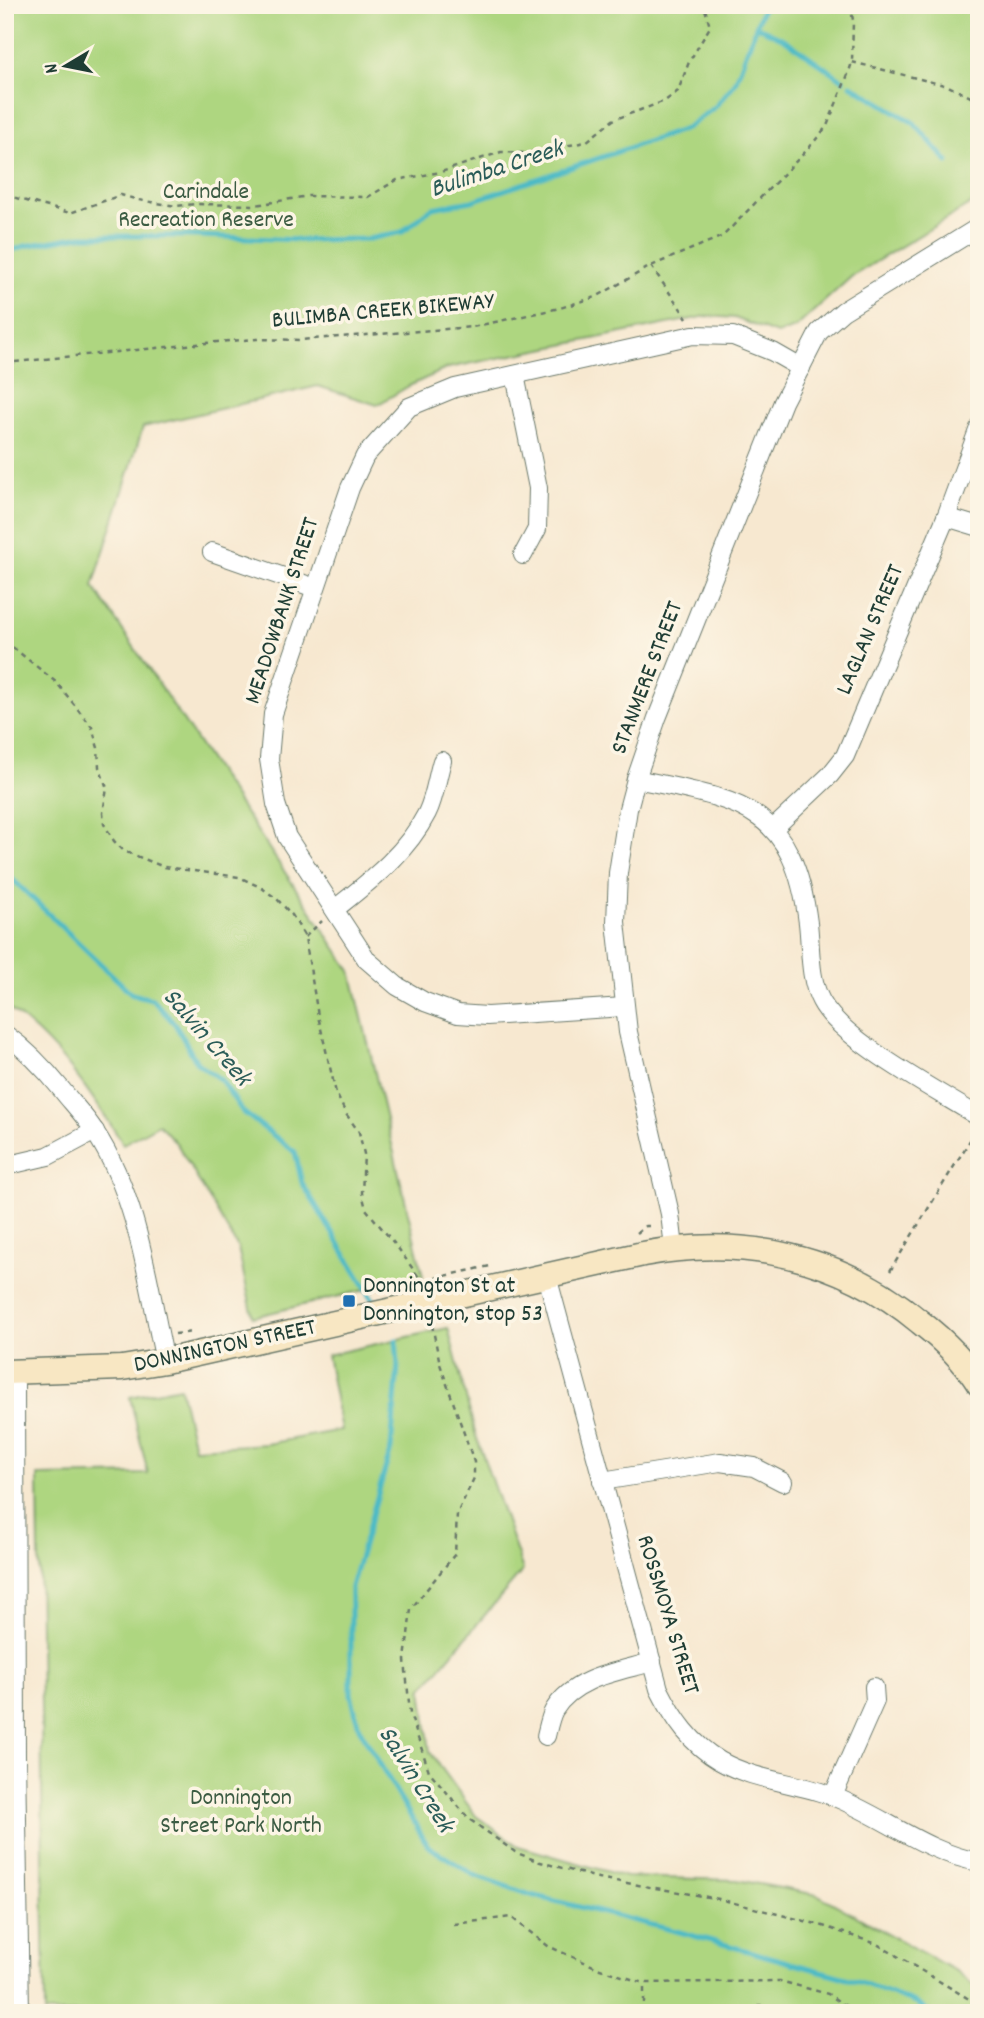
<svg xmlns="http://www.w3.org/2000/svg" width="984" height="2018" font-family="Dekko,sans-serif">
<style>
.green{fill:#aed680;stroke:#668a5a;stroke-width:2}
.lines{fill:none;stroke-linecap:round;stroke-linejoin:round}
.stream{stroke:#4cbac6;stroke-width:5}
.street-casing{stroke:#6b796b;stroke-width:20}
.secondary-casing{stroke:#6b796b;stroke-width:27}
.path{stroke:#6b796b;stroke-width:2.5;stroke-dasharray:5 5;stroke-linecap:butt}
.street{stroke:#fff;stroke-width:18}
.secondary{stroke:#f8e7c3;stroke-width:24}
.poi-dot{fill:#1f6fb2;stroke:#fcf5e5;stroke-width:2.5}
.labels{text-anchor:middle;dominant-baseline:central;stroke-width:7;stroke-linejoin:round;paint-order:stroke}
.park-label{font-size:24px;fill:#3c5c43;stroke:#fcf5e5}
.street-label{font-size:24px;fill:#1f3d34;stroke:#fcf5e5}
.poi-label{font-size:24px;fill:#1f3d34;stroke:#fcf5e5;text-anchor:start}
.water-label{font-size:26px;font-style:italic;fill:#2a5c58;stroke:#fcf5e5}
</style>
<rect width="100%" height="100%" fill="#fcf5e5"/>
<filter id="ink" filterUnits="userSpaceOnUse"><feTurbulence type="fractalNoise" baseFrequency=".0143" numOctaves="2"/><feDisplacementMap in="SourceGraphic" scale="14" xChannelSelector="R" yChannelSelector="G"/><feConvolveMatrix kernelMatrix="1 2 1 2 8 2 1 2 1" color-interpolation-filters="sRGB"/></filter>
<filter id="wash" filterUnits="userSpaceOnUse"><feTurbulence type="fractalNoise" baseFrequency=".00686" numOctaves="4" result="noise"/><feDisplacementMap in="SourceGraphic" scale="28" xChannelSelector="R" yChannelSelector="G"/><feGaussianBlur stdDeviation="1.57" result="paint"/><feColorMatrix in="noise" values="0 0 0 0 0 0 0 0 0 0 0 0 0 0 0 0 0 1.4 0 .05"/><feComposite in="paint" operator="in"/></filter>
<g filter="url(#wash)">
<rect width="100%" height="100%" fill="#f7e8d0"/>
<!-- green -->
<g class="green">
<path d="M5,5H979V199L851,277L795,328L777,334L735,318L707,316L448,368L409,386L377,405L318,386L143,427L93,586L351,971L423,1276L253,1317L238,1248L177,1144L159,1124L123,1144C92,1094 55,1040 5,1006Z"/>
<path d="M448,1328L476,1436L523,1570L422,1689L430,1752L476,1816L518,1846L626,1877L737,1880L818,1895L957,1972L979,1990V2013H45L38,1476L148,1474L130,1397L180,1387L194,1448L266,1444L341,1430L327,1355Z"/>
</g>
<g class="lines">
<!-- stream -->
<g class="stream">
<path d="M756,26L784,39L843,80"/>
<path d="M851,85L914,123L948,162"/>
<path d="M5,253L25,246L81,236H199L302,240L369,239L402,232L432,208L472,201L685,129L715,107L735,83L764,5"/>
<path d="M5,872L132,994L152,999L175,1024L197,1063L221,1080L243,1112L295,1152L302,1183L377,1306"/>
<path d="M396,1340L398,1365L391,1449L351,1587V1694L359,1728L428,1846L474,1875L531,1895L676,1931L860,1982L917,2004L931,2013"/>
</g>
</g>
</g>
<g filter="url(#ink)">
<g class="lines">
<defs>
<g id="street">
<path d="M515,375L538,488L537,529L523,555"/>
<path d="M946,517L979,527"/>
<path d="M212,552L315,588"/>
<path d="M636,779C738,800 793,804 808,923C811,948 809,979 821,1001C842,1041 938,1091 979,1117"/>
<path d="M774,828L830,775L845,756L946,517L979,428"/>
<path d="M335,909C370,881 406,854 427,813C435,797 437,777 442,761"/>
<path d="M624,1007L487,1016L458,1014L425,1002L397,986L367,960L287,837L276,804L269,759L273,714L350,488L365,456L409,407L455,388L693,335L733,336L773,352L801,368"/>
<path d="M5,1034C27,1050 45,1069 62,1090C73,1104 86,1117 95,1132C139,1199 148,1285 165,1361"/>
<path d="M5,1166L48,1156L95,1131"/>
<path d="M674,1248L670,1214L628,1032L616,922L618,873L628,809L636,779L657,718L783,402L819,332L843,311L979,227"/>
<path d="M547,1276L659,1689C674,1719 691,1744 720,1761C755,1781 796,1782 832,1796C882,1815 926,1853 979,1862"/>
<path d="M15,1372L16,1755L20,2013"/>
<path d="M602,1481L720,1462L754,1467L783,1482"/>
<path d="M546,1736C548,1728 550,1717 554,1710C574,1677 617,1672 652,1662"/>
<path d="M833,1796L875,1701L874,1687"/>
</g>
<path id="secondary" d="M5,1372L122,1368L165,1361L643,1254C743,1235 841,1256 920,1322C942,1339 964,1360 979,1384"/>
</defs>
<!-- street casing -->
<use href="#street" class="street-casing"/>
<!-- secondary casing -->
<use href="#secondary" class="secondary-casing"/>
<!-- path -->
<g class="path">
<path d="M852,62L948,86L979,101"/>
<path d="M5,195L70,213L121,195L138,200L177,206L195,204L256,205L308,196L368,197L397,180L441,172L501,152L527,153L586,142L613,120L665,101L678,91L689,62L710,27L704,5"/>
<path d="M651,266L687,318"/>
<path d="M5,363L217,342L257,339L300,340L472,327L560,308L596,297L651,266L723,236L809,148L827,126L849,72L852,62L853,20L850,5"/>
<path d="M5,641L57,683L92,727L98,748L99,767L107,788L103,813L104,824L114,841L124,851L164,867L239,877L262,888L277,899L292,915L305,937L318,1016L336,1093L346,1114L359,1132L364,1154L362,1193L366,1209L398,1248L423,1283"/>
<path d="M305,937L322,921"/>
<path d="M637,1233L646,1226H649"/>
<path d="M890,1271L975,1132"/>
<path d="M367,1293L490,1266"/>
<path d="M432,1325L440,1364L474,1462V1478L457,1514L455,1554L411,1609L405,1660L410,1714L429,1771L469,1819L515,1852L537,1861L598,1878L719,1899L820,1925L877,1944L969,1999L979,2008"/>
<path d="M175,1334L193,1332"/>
<path d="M454,1924L511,1917L548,1946L600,1969L644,1983L780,1981L828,1994L844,2005L862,2013"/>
<path d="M760,2004L762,2013"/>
<path d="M644,2013V1983"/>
</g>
<!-- street -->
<use href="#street" class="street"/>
<!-- secondary -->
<use href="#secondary" class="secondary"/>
</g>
</g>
<!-- markers -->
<rect class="poi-dot" x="342" y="1294" width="14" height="14" rx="3.5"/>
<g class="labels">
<!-- park labels -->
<g class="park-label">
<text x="206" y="193">Carindale<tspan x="206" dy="28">Recreation Reserve</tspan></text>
<text x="241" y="1799">Donnington<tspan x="241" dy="28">Street Park North</tspan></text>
</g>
<!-- street labels -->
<g class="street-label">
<text transform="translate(383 312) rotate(-5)">BULIMBA CREEK BIKEWAY</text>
<text transform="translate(283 611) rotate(-72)">MEADOWBANK STREET</text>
<text transform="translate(871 630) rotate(-67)">LAGLAN STREET</text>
<text transform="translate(648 678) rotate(-69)">STANMERE STREET</text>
<text transform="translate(225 1347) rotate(-12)">DONNINGTON STREET</text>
<text transform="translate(667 1615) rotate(73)">ROSSMOYA STREET</text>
</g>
<!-- poi labels -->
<g class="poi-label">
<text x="363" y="1287">Donnington St at<tspan x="363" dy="28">Donnington, stop 53</tspan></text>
</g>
<!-- water labels -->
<g class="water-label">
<text transform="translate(497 170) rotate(-18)">Bulimba Creek</text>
<text transform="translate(206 1038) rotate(49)">Salvin Creek</text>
<text transform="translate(415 1780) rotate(58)">Salvin Creek</text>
</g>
</g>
<!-- margin -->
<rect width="984" height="2018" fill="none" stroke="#fcf5e5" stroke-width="28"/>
<!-- north arrow -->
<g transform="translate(66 66) rotate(260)" stroke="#fcf5e5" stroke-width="5" paint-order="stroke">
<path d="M0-5L12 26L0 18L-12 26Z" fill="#1f3d34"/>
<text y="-10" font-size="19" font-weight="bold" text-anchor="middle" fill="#1f3d34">N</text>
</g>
</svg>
